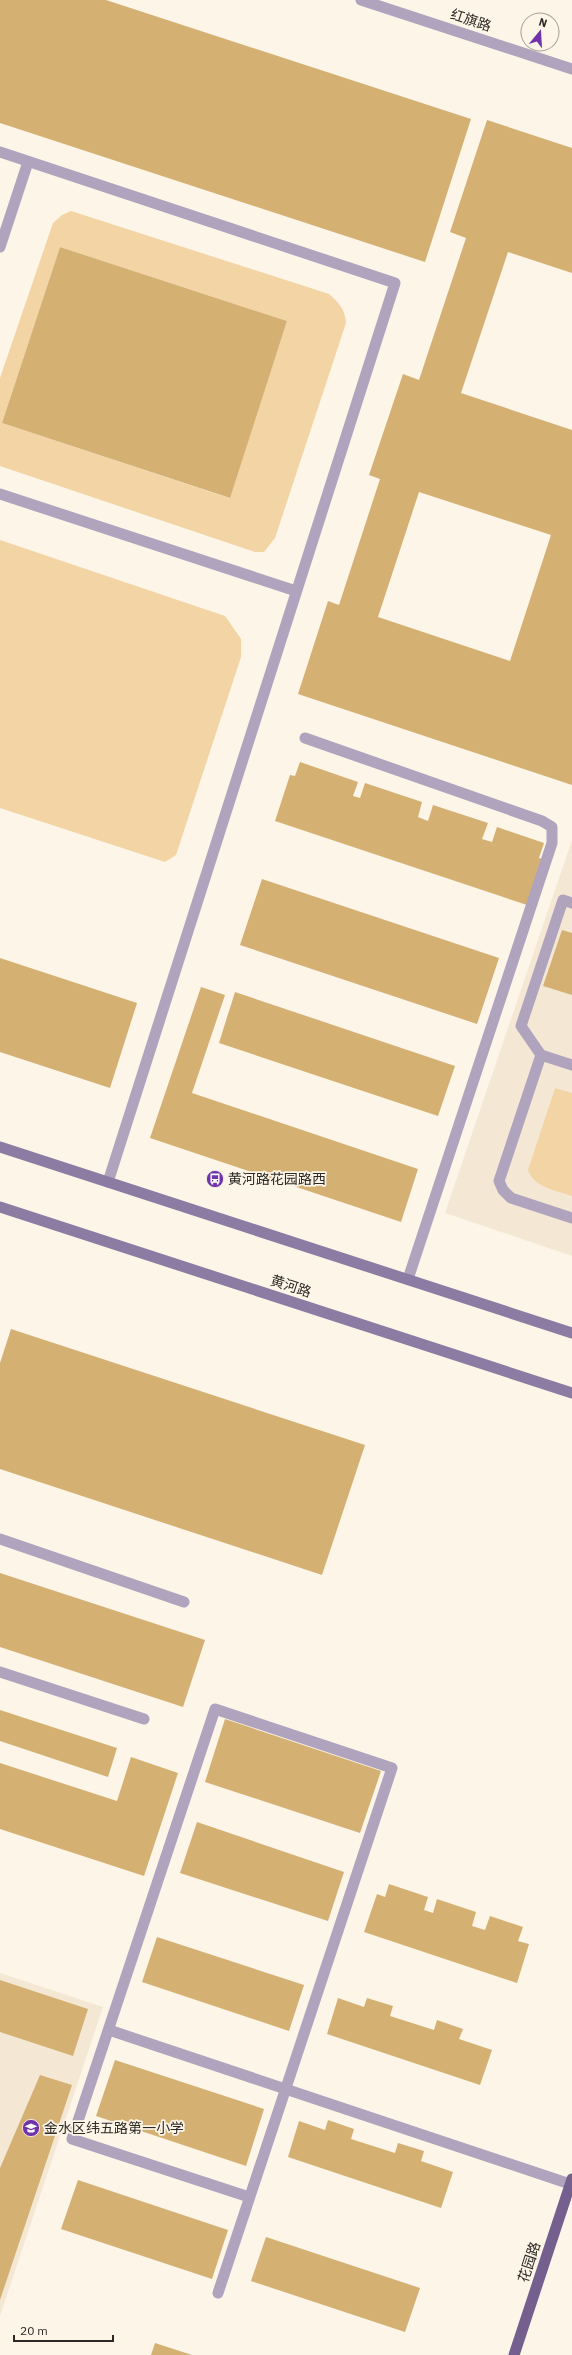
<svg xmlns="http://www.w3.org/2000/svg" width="572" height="2355" font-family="'IBM Plex Sans','Noto Sans SC',sans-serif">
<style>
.built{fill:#f4e8d5}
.green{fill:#f2d4a5;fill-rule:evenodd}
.building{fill:#d5b073;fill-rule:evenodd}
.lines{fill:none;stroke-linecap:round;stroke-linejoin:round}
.service{stroke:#afa3be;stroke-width:11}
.minor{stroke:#afa3be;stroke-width:11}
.secondary{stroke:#8c7ba2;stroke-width:11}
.primary{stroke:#745f8e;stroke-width:11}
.labels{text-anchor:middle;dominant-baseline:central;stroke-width:3.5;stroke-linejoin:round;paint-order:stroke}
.street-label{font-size:14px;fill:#2c2925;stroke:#fcf5e8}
.poi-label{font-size:14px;fill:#2c2925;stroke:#fcf5e8;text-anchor:start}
</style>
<rect width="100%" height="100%" fill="#fcf5e8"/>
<!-- built -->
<g class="built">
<path d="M572,840V1256L445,1213Z"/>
<path d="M0,1973L103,2007L0,2316Z"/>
</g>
<!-- green -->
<g class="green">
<path d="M71,211L329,294C339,303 345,309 346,323L275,538L264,552H255L0,466V378L53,223L62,215ZM60,247L287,321L229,498L2,423Z"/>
<path d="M0,540L225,616L241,639V657L176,855L165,862L0,808Z"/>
<path d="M555,1088L572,1093V1196C556,1190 534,1188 528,1170Z"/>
</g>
<!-- building -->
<g class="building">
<path d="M0,0H106L471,119L425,262L0,123Z"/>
<path d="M487,120L572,148V273L508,252L461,393L572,430V785L298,694L328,601L339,605L380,479L369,475L403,374L419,380L466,238L450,232ZM419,492L551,535L510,661L378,617Z"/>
<path d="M60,247L287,321L230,498L2,423Z"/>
<path d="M300,762L358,782L353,796L360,798L365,783L422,802L418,817L428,821L433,805L488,823L482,839L492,842L497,827L544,843L539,858L545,860L530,906L275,821L290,775L295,776Z"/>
<path d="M262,879L499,958L477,1024L240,945Z"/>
<path d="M562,930L572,933V995L543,986Z"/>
<path d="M0,958L137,1003L110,1088L0,1052Z"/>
<path d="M201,987L225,995L192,1093L418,1169L401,1222L150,1138Z"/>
<path d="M235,992L455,1066L438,1116L219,1043Z"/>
<path d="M11,1329L365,1445L322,1575L0,1469V1363Z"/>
<path d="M0,1573L205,1640L183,1707L0,1647Z"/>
<path d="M0,1710L117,1748L108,1777L0,1741Z"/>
<path d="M225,1719L381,1771L360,1833L205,1782Z"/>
<path d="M131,1757L178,1773L144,1876L0,1829V1763L117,1801Z"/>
<path d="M197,1822L344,1872L328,1921L180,1873Z"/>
<path d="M389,1884L428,1897L424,1910L433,1913L437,1899L476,1912L472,1926L485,1930L490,1916L523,1927L518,1941L529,1944L517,1983L364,1932L377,1894L385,1897Z"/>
<path d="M157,1937L304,1985L289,2031L142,1982Z"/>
<path d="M0,1980L88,2009L73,2056L0,2032Z"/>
<path d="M338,1998L364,2007L367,1998L393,2006L390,2016L434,2030L437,2020L463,2029L459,2039L492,2050L480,2085L327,2034Z"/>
<path d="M115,2060L264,2109L246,2166L96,2116Z"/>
<path d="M40,2075L72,2085L0,2300V2168Z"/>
<path d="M328,2120L354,2129L351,2139L395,2153L398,2143L424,2151L421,2161L453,2172L441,2208L288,2157L299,2121L325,2130Z"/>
<path d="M78,2180L228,2230L212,2279L61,2229Z"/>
<path d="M266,2237L420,2288L405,2332L251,2281Z"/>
<path d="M155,2343L192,2355H151Z"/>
</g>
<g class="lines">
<!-- service -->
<g class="service">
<path d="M0,152L395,283L108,1182"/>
<path d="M0,247L28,162"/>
<path d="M0,494L296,591"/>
<path d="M305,738L542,821L552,827V843L408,1279"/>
<path d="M572,903L563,900L521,1026L541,1055L572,1065"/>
<path d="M541,1055L499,1181L503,1190L511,1198L572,1218"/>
<path d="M0,1539L184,1602"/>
<path d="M0,1672L144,1719"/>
<path d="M109,2030L570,2184"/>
<path d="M218,2293L392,1768L215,1709L72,2139L249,2197"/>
</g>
<!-- minor -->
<path class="minor" d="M361,0L572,69"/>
<!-- secondary -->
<g class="secondary">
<path d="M0,1147L572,1333"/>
<path d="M0,1207L572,1393"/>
</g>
<!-- primary -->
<path class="primary" d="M514,2355L572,2179"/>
</g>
<!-- icons -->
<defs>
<symbol id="bus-disc" viewBox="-11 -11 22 22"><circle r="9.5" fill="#7133a9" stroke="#fcf5e8"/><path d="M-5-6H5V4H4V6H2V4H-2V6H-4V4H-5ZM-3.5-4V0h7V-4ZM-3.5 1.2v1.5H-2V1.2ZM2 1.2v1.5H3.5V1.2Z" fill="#fff"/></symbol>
<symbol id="school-disc" viewBox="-11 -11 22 22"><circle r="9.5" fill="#7133a9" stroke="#fcf5e8"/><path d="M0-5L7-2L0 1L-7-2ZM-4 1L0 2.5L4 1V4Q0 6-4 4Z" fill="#fff"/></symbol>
</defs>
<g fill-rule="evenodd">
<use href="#bus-disc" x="205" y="1169" width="20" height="20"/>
<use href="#school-disc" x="21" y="2118" width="20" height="20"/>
</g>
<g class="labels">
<!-- street labels -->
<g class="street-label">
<text transform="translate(471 20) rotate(18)">红旗路</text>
<text transform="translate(291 1286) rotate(18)">黄河路</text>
<text transform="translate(529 2262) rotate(-72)">花园路</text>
</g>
<!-- poi labels -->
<g class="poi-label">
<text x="228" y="1179">黄河路花园路西</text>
<text x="44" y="2128">金水区纬五路第一小学</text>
</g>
</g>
<!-- north arrow -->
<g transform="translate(540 32) rotate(18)"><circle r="19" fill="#fcf5e8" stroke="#a9a39a"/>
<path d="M0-3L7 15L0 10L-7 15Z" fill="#7133a9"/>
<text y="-6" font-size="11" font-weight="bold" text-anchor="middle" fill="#2c2925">N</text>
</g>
<!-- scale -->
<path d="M14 2335v6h99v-6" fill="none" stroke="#2c2925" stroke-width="2"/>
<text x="20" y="2335" font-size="12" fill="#2c2925" stroke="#fcf5e8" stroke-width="3" paint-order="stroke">20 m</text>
</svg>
